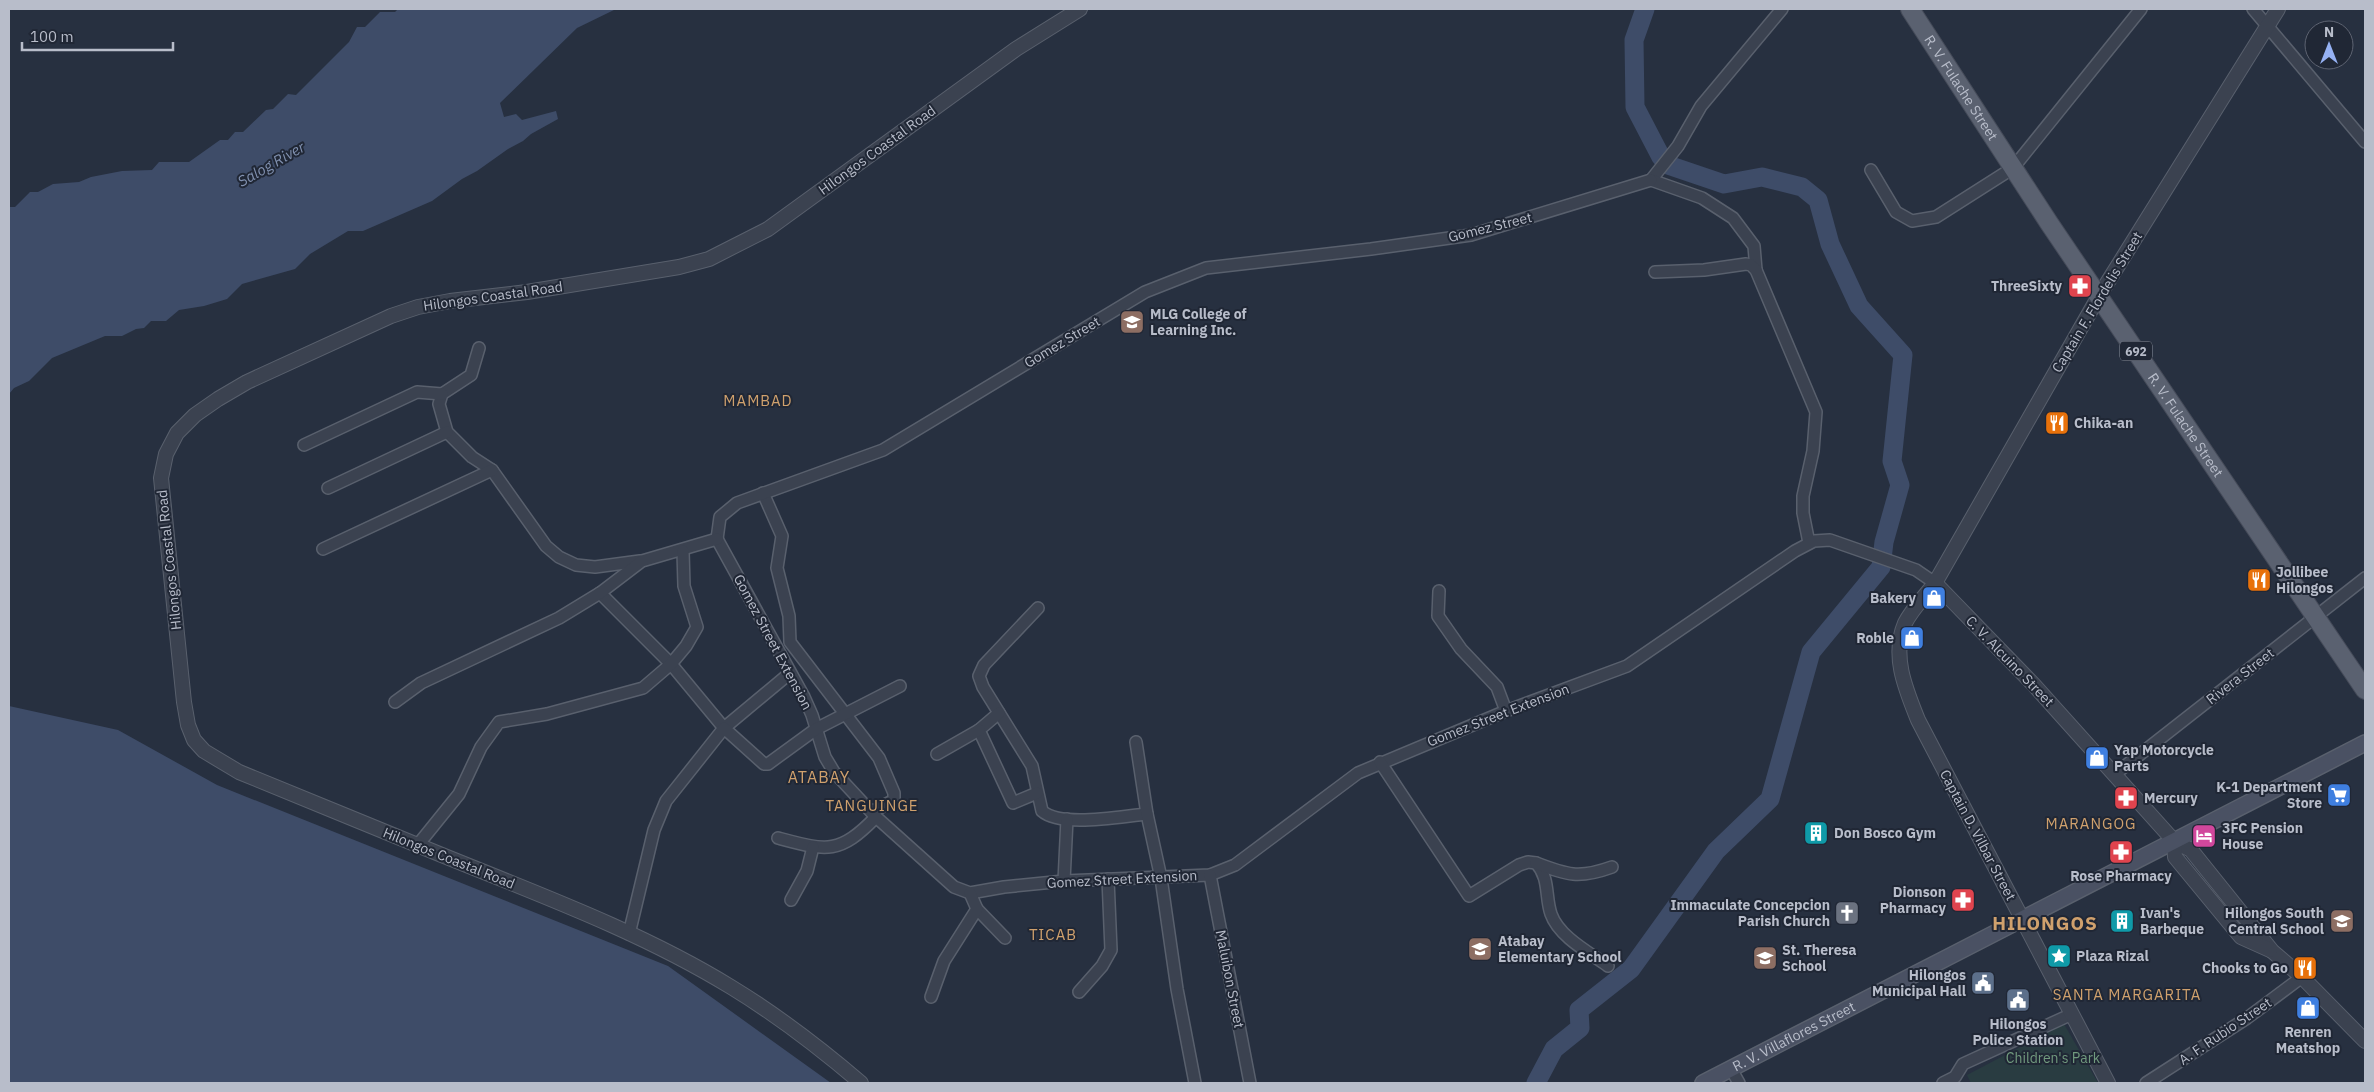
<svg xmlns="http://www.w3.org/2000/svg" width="2374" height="1092" font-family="'IBM Plex Sans',sans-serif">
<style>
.green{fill:#293c41}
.water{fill:#3e4c68}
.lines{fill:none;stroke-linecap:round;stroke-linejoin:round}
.river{stroke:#3e4c68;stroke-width:19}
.minor-casing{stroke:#59606d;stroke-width:14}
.tertiary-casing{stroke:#59606d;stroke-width:16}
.secondary-casing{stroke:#59606d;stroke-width:18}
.primary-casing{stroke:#454b59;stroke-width:20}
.minor{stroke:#3b4250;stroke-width:11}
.tertiary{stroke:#3b4250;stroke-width:14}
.secondary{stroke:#4a5163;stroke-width:15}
.primary{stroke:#5a6170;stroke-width:18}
.labels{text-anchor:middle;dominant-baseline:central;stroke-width:4;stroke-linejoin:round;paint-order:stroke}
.shield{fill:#202735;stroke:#8a909d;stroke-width:1}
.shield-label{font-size:12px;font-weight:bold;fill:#b8bdca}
.street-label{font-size:14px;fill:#b8bdca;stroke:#202735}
.poi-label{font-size:14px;font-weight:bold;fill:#b8bdca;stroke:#202735;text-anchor:start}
.park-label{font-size:14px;fill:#719a7e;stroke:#202735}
.water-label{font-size:15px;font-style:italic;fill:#8191b0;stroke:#202735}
.neighbourhood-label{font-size:15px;letter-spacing:1px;fill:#d0a16d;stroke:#202735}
.quarter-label{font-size:16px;letter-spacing:1px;fill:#d0a16d;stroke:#202735}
.district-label{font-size:19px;font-weight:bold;letter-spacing:1px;fill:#d0a16d;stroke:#202735}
</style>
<rect width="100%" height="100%" fill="#273040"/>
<!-- green -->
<path class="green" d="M2064,1024L2098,1083H1971L1967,1075Z"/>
<!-- water -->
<g class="water">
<path d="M398,9H616L577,28L500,103L504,117L516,114L522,120L556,111L558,119L531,134L523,141L508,149L477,171L462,179L432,201L363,231H348L310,254L295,269L242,284L227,299L204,306L179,310L166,321H151L144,328L136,329L122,336H105L52,358L29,381L14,388L9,394V207H15L30,192H38L53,184L79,182L91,177L122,171L152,170L159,162H189L220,140H228L235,132H243L266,110L273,109L288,94L296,95L349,42L357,27H365L380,12H395Z"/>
<path d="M9,706L118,730L217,785L668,966L831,1083H9Z"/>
</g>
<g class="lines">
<!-- river -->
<g class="river">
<path d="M1645,9L1634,40L1635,107L1661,157"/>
<path d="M1536,1083L1554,1049L1580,1028L1579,1010L1631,969L1716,851L1770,799L1811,652L1881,567L1884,542L1900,485L1892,461L1903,355L1859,306L1830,244L1818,200L1802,187L1762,177L1724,184L1668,165"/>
</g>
<defs>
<g id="minor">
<path d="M2253,9L2365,142"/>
<path d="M1871,170L1896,212L1912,221L1936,217L2013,168L2141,9"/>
<path d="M1651,180L1678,146L1701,106L1782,9"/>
<path d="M1651,180L1702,198L1733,218L1754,246L1756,270"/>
<path d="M1655,272L1704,270L1746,264L1751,265L1756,270L1816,412L1813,451L1803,496V513L1809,543"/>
<path d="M479,348L471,375L442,394L439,404L447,432L472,457L492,470L546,546L559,557L576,565L595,567L640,561"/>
<path d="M304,445L417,392L442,394"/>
<path d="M328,488L447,432"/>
<path d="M763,493L782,536L777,568L789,616L790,642L879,758L894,793V800L872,812"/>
<path d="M717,539L804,697L812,715L825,757L834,772L876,817L954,887L970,893L1004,887L1064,881L1210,875L1235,865L1358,773L1506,711L1627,666L1795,551L1814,541L1830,540L1916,570L1935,583"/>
<path d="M717,539L720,517L737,503L883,450L1145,292L1206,268L1371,249L1471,235L1651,180"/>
<path d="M323,549L492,470"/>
<path d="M1439,591L1438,616L1461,649L1497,687L1506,711"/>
<path d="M600,593L671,664L724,728L790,673"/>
<path d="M1038,608L984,665L979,676L983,687L1032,766L1042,811C1061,828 1122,816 1147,814"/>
<path d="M395,702L421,683L559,618L600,593L642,561L717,539"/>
<path d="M999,713L979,730L1013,803L1037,793"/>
<path d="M1136,742L1147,814L1161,878L1177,989L1195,1083"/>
<path d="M937,754L979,730"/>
<path d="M1380,762L1469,896L1519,865L1528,862L1536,863C1550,878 1545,897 1551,914C1559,937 1590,953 1608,966"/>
<path d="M2115,774L2365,578"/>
<path d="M778,838C827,851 839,855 876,817"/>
<path d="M417,846L459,794L481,747L499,722L547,714L643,688L671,664L686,646L697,627L684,586L683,551"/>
<path d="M1536,863C1567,875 1579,879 1612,867"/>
<path d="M1210,875L1250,1083"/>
<path d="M1064,881L1067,819"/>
<path d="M791,900L807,871L813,847"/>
<path d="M977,909L1005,938"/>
<path d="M629,934L654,830L666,801L724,728L764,764H768L816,729L900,686"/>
<path d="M1079,992L1102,966L1111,950L1108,879"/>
<path d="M931,997L944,961L977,909L970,893"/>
<path d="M1731,1069L1739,1083"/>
<path d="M1943,1083L1955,1077L1963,1064L2072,1014"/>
<path d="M2146,1083L2247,1018L2302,977"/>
</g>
<g id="tertiary">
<path d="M1935,583L2034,685L2174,841L2191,850L2272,951L2302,977L2365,1041"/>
<path d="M2174,841L2175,857L2236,931L2241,937L2270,950"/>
<path d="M861,1083C820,1048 777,1015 731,987C638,930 532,892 432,851C367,825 304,798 239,772L204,751L194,740L188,725L184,702L161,478L166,454L177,433L195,415L218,399L247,382L391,316L418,307L450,301L527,292L679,267L709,259L768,229L1016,49L1080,9"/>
<path d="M2108,1083L1918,720C1906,690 1891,656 1905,623C1912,609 1926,595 1935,583L2099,296L2278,9"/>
</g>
<g id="secondary">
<path id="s1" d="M1703,1083L2365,743"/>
</g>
<g id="primary">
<path id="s2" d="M1910,9L2049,223L2365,690"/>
</g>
</defs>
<!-- minor casing -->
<use href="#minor" class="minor-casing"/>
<!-- tertiary casing -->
<use href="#tertiary" class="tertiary-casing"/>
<!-- secondary casing -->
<use href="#secondary" class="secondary-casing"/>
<!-- primary casing -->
<use href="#primary" class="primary-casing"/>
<!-- minor -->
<use href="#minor" class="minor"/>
<!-- tertiary -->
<use href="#tertiary" class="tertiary"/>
<!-- secondary -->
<use href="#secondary" class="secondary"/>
<!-- primary -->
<use href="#primary" class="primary"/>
</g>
<!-- icons -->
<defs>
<symbol id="pharmacy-square" viewBox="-11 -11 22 22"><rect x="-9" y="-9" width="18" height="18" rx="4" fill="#e0444e" stroke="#202735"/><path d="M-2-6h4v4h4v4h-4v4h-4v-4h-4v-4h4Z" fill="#fff"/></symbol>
<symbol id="university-square" viewBox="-11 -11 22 22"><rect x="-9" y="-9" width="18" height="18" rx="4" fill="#8d6e63" stroke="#202735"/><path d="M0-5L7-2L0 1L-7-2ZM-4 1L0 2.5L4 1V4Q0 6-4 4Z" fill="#fff"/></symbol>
<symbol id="restaurant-square" viewBox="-11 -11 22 22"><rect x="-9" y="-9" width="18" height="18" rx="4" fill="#e8710a" stroke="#202735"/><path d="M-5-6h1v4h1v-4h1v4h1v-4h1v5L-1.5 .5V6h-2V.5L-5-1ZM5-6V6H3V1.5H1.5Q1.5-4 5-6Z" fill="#fff"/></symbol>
<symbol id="shop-square" viewBox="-11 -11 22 22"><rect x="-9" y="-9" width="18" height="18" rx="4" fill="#3f7fe0" stroke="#202735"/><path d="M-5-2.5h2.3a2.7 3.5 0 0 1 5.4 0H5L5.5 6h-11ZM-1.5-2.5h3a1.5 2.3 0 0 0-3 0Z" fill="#fff"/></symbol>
<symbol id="supermarket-square" viewBox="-11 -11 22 22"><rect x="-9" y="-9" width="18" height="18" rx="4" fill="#3f7fe0" stroke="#202735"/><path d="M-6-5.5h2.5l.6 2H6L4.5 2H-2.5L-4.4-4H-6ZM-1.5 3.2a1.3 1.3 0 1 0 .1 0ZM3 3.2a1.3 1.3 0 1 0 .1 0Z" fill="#fff"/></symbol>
<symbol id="building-square" viewBox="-11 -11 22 22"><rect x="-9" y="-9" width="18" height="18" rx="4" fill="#0f9aa8" stroke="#202735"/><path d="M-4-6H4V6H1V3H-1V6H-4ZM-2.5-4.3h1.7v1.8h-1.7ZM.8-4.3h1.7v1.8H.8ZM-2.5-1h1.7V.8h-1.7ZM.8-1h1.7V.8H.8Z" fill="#fff"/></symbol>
<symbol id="hotel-square" viewBox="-11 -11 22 22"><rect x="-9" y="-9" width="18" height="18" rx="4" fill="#d1479c" stroke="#202735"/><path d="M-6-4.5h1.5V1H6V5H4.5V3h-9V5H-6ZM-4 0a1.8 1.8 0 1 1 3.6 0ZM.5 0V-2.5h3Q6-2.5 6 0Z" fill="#fff"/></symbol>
<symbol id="church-square" viewBox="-11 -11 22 22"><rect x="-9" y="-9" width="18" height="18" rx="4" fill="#6b7280" stroke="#202735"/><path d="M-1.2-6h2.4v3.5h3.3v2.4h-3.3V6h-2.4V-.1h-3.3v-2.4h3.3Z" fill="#fff"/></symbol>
<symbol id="school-square" viewBox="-11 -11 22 22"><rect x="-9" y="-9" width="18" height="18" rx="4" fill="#8d6e63" stroke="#202735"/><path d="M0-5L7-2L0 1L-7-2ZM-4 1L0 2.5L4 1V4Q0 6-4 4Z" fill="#fff"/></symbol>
<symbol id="sight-square" viewBox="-11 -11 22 22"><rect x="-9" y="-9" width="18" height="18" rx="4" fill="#0f9aa8" stroke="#202735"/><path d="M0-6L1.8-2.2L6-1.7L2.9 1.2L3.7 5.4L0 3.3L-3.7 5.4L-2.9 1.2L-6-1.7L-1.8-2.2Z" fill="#fff"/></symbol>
<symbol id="civic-square" viewBox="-11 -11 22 22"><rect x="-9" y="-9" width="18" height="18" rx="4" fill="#5c6f8a" stroke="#202735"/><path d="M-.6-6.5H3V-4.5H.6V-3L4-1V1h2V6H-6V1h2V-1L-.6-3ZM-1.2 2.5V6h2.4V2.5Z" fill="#fff"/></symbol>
</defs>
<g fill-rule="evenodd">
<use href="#pharmacy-square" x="2066" y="272" width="28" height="28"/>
<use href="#university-square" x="1118" y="308" width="28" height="28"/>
<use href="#restaurant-square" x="2043" y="409" width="28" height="28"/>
<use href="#restaurant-square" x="2245" y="566" width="28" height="28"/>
<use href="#shop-square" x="1920" y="584" width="28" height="28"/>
<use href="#shop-square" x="1898" y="624" width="28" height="28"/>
<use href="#shop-square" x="2083" y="744" width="28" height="28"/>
<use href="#supermarket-square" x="2325" y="781" width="28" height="28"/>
<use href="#pharmacy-square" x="2112" y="784" width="28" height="28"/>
<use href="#building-square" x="1802" y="819" width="28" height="28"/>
<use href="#hotel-square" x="2190" y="822" width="28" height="28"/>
<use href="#pharmacy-square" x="2107" y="838" width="28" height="28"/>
<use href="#pharmacy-square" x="1949" y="886" width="28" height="28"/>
<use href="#church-square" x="1833" y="899" width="28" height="28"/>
<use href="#building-square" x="2108" y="907" width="28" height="28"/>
<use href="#school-square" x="2328" y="907" width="28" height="28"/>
<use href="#school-square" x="1466" y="935" width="28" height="28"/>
<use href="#sight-square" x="2045" y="942" width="28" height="28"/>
<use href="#school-square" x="1751" y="944" width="28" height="28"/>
<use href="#restaurant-square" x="2291" y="954" width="28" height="28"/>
<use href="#civic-square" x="1969" y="969" width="28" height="28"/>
<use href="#civic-square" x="2004" y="986" width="28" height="28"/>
<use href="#shop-square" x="2294" y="994" width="28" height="28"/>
</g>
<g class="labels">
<!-- shield labels -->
<rect class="shield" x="2120" y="341.5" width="32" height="19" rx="4"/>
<g class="shield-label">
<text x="2136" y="351">692</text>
</g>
<!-- street labels -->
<g class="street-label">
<text stroke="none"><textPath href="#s2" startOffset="94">R. V. Fulache Street</textPath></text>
<text transform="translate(877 150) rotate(-36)">Hilongos Coastal Road</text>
<text transform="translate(1490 227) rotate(-14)">Gomez Street</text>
<text transform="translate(493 296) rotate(-8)">Hilongos Coastal Road</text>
<text transform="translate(2097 302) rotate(-59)">Captain F. Flordelis Street</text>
<text transform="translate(1062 342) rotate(-31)">Gomez Street</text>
<text stroke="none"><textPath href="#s2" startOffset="499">R. V. Fulache Street</textPath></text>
<text transform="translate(169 560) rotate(-96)">Hilongos Coastal Road</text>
<text transform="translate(773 642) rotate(62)">Gomez Street Extension</text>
<text transform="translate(2010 661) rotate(46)">C. V. Alcuino Street</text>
<text transform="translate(2240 676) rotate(-38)">Rivera Street</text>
<text transform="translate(1498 715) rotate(-21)">Gomez Street Extension</text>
<text transform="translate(1978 835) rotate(62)">Captain D. Vilbar Street</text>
<text transform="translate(449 858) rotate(22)">Hilongos Coastal Road</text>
<text transform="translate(1122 879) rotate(-3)">Gomez Street Extension</text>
<text transform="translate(1230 979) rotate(79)">Maluibon Street</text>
<text transform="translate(2225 1031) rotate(-34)">A. F. Rubio Street</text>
<text stroke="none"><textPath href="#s1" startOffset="102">R. V. Villaflores Street</textPath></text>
</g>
<!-- poi labels -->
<g class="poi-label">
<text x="2062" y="286" text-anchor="end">ThreeSixty</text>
<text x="1150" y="314">MLG College of<tspan x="1150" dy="16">Learning Inc.</tspan></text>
<text x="2074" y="423">Chika-an</text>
<text x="2276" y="572">Jollibee<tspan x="2276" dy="16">Hilongos</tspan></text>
<text x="1916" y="598" text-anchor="end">Bakery</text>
<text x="1894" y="638" text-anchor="end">Roble</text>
<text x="2114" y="750">Yap Motorcycle<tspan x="2114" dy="16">Parts</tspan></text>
<text x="2322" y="787" text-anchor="end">K-1 Department<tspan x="2322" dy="16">Store</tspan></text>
<text x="2144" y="798">Mercury</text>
<text x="2222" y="828">3FC Pension<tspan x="2222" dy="16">House</tspan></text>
<text x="1834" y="833">Don Bosco Gym</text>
<text x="2121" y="876" text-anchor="middle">Rose Pharmacy</text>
<text x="1946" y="892" text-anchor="end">Dionson<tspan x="1946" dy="16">Pharmacy</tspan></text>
<text x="1830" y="905" text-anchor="end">Immaculate Concepcion<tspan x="1830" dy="16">Parish Church</tspan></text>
<text x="2140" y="913">Ivan's<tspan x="2140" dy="16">Barbeque</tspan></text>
<text x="2324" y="913" text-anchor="end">Hilongos South<tspan x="2324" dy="16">Central School</tspan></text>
<text x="1498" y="941">Atabay<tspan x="1498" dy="16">Elementary School</tspan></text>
<text x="1782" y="950">St. Theresa<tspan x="1782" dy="16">School</tspan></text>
<text x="2076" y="956">Plaza Rizal</text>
<text x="2288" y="968" text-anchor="end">Chooks to Go</text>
<text x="1966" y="975" text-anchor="end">Hilongos<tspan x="1966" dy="16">Municipal Hall</tspan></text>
<text x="2018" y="1024" text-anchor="middle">Hilongos<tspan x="2018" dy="16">Police Station</tspan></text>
<text x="2308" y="1032" text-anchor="middle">Renren<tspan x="2308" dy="16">Meatshop</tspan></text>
</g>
<!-- park labels -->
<g class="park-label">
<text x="2053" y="1058">Children's Park</text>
</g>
<!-- water labels -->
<g class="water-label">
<text transform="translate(271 164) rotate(-30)">Salog River</text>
</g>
<!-- neighbourhood labels -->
<g class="neighbourhood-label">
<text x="758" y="400">MAMBAD</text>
<text x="872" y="805">TANGUINGE</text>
<text x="2091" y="823">MARANGOG</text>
<text x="1053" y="934">TICAB</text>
<text x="2127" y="994">SANTA MARGARITA</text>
</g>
<!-- quarter labels -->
<g class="quarter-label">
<text x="819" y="777">ATABAY</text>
</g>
<!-- district labels -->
<g class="district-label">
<text x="2045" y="923">HILONGOS</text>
</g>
</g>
<!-- border -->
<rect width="2374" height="1092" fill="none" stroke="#b8bdca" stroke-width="20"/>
<!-- north arrow -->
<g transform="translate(2329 45)"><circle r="24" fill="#202735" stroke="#5d6371"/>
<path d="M0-4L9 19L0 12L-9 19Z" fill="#95b1f3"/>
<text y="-8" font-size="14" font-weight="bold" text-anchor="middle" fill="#b8bdca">N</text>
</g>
<!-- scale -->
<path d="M22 42v8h151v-8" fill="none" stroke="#b8bdca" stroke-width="2.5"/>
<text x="30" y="42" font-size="15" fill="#b8bdca" stroke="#202735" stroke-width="4" paint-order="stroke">100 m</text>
</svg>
